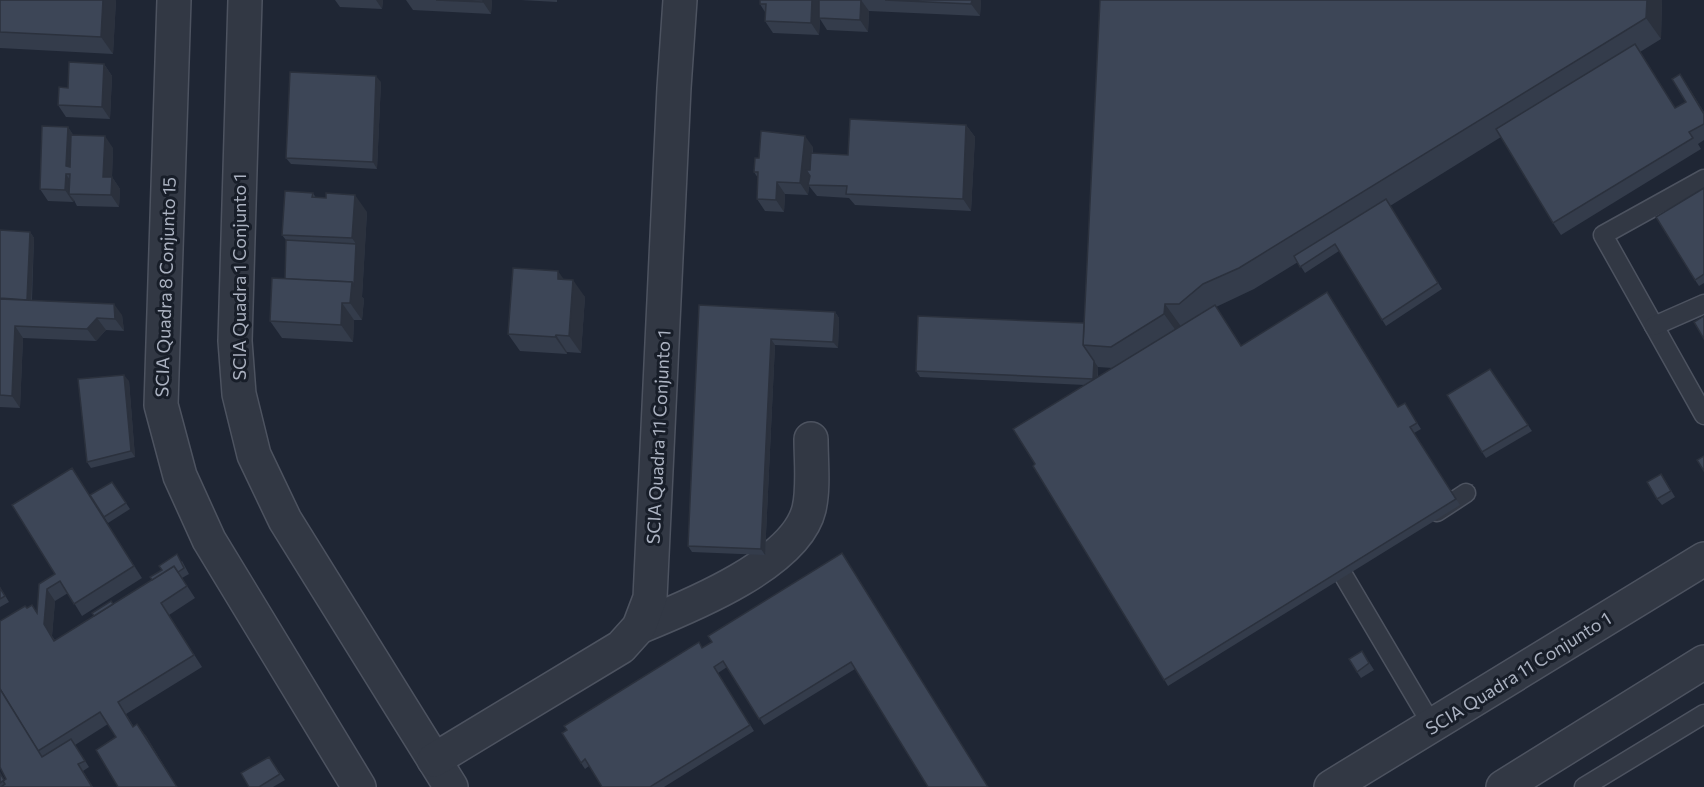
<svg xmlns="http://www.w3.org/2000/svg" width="1704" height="787" font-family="Commissioner,sans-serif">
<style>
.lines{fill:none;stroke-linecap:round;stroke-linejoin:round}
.service-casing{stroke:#4d5360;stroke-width:21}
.minor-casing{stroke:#4d5360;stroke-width:36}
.tertiary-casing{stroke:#4d5360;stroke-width:36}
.service{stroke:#323844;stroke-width:18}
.minor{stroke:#323844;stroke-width:33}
.tertiary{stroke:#323844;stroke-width:33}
.wall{fill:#343c4b;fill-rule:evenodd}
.shaded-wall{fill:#2b313d}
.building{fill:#3d4657;stroke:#2b313d;stroke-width:1.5}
.labels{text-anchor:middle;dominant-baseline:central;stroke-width:6;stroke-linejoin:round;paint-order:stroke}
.street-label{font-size:18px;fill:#acb3c2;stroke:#181e29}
</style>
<rect width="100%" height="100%" fill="#1f2634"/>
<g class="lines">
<defs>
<g id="service">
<path d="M1704,179L1603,235L1704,415"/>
<path d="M1654,326L1704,304"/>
<path d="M1437,512L1466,493"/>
<path d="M1332,556L1432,725"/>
<path d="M1584,787L1704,714"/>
</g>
<g id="minor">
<path d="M174,0L161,405L180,476L209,540L359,787"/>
<path d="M245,0L235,341L239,394L254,455L285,520L451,787"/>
<path d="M639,627C688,607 796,564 809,509C814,488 811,461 811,439"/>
<path d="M434,760L621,647L639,627L650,598L674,88L680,0"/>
</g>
<g id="tertiary">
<path d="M1331,787L1704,559"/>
<path d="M1503,787L1704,662"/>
</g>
</defs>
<!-- service casing -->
<use href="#service" class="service-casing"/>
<!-- minor casing -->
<use href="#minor" class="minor-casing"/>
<!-- tertiary casing -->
<use href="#tertiary" class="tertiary-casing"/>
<!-- service -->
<use href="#service" class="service"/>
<!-- minor -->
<use href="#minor" class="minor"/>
<!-- tertiary -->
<use href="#tertiary" class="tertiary"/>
</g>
<!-- wall -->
<g class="wall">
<path d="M0,0H116L113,54L0,48Z"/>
<path d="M335,0H383L382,9L340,7Z"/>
<path d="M406,0H492L491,14L413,10Z"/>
<path d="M521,0H557V2Z"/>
<path d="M760,0H981L980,16L869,11L868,32L827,30L820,19L819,35L773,33L765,21V12L760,4Z"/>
<path d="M1100,0H1662L1661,39L1640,52L1675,108L1686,102L1680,74L1704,112V140L1698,144L1701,149L1561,235L1553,223L1501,137L1390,206L1442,289L1386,326L1339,251L1305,273L1298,262L1254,289L1216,307L1241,345L1398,407L1405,403L1421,429L1414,433L1460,505L1168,686L1035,464L1085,385L920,377L916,371L1084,323ZM1098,367L1113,368L1098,377Z"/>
<path d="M104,64L112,76L110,119L66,117L58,105L68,88Z"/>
<path d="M381,82L377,169L291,164L286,158Z"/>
<path d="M966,125L975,137L971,211L855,205L849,198L817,196L809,186L808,195L785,194L784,212L765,211L757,199L758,178L754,172L759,158L813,147V153L848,155Z"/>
<path d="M68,127L73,135L113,148L112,177L120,189L119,207L77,206L74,200L73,202L48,201L40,189Z"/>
<path d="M1704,188V283L1699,286L1695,280Z"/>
<path d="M313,193L316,198L367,212L362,297L364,299L362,320H354L353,342L282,338L270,321L285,279L286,240L282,235Z"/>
<path d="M0,230L30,232L34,238L32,300L122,315L124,331L106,330L96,341L23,338L20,408L0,407Z"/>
<path d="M564,279L585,297L581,353L567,352V354L520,351L508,334Z"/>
<path d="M699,305L835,312L839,318L838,348L775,345L765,555L692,552L688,546Z"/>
<path d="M1490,369L1532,431L1486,458L1482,452Z"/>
<path d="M129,381L135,457L91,468L87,462Z"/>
<path d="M72,468L142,578L82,616L68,593L55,601L52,636L55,640L182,561L189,574L182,578L195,598L169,615L202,667L126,714L134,727L146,736L177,787H118L116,737L108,724L75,745L89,767L83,771L93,787H0V773L5,780L6,779L27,608L37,613L39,584L55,574Z"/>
<path d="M1665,480L1675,497L1662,505L1657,499Z"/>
<path d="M112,482L130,509L108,523L90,495Z"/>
<path d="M842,553L855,669L764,725L727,667L718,673L754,731L664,787H602L589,766L585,769L581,763L702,648Z"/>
<path d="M0,587L9,602L0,607Z"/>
<path d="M1362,651L1374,670L1361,678L1357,672Z"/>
<path d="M269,757L285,780L273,787H249Z"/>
</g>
<!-- shaded-wall -->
<g class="shaded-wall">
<path d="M103,0H116L113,54L101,37Z"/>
<path d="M376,0H383L382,9Z"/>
<path d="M483,0H492L491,14L483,2Z"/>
<path d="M812,0H820L819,18L820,19L819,35L811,23Z"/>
<path d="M861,0L869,11L868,32L860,20Z"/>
<path d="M972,0H981L980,16L971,4Z"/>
<path d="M1647,0H1662L1661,39L1646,18Z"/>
<path d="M1635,44L1643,56L1683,120L1675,108Z"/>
<path d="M104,64L112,76L110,119L102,107Z"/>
<path d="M1680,74L1688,86L1704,112V114Z"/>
<path d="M376,76L381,82L377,169L373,162Z"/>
<path d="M966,125L975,137L971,211L963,199Z"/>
<path d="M68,127L76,139L75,178L66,166Z"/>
<path d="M105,136L113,148L112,177L120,189L119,207L111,195L103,177Z"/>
<path d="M805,136L813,147L808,195L800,183Z"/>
<path d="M66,174L74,186L69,194L74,200L73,202L65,190Z"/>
<path d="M777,182L785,194L784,212L776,200Z"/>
<path d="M355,195L367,212L362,297L364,299L362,320L350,303L356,244L352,238Z"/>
<path d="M30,232L34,238L31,307L27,301Z"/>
<path d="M558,271L570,288L558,279Z"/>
<path d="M573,280L585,297L581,353L569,336Z"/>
<path d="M342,303L354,320L353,342L341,325Z"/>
<path d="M114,304L122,315L124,331L115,319Z"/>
<path d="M1165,304L1180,325L1179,335L1164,314Z"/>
<path d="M835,312L839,318L838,348L833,342Z"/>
<path d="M97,318L106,330L96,341L87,329Z"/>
<path d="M15,326L23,338L20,408L12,396Z"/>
<path d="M556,335L567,352V354L555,337Z"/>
<path d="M771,339L775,345L765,555L761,549Z"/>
<path d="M1094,361L1098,367L1097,385L1093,379Z"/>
<path d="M124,375L129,381L135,457L131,451Z"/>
<path d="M72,468L80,480L142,578L134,566Z"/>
<path d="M47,589L55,601L52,636L63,652L44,624Z"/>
<path d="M137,724L146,736L177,787Z"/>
</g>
<!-- building -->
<g class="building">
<path d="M0,0H103L101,37L0,32Z"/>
<path d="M436,0H483V2Z"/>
<path d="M760,0H812L811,23L765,21L766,4H760Z"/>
<path d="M819,0H861L860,20L819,18Z"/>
<path d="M885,0H972L971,4Z"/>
<path d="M1100,0H1647L1646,18L1239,268L1203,284L1179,304H1165L1164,314L1111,347L1083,345Z"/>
<path d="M1635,44L1675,108L1686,102L1672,79L1680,74L1704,114V124L1689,132L1693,138L1553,223L1496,129Z"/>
<path d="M69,62L104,64L102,107L58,105L59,87L68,88Z"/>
<path d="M290,72L376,76L373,162L286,158Z"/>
<path d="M850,119L966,125L963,199L846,194L847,186L808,185L810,176L806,170H810L811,153L848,155Z"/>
<path d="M42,126L68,127L66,166L70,167L71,135L105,136L103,177H112L111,195L69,194L70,174H66L65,190L40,189Z"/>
<path d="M761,131L805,136L800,183L777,182L776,200L757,199L758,172H754L755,158H759Z"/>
<path d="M1704,188V274L1695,280L1656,217Z"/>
<path d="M285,191L313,193L312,197L326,198V193L355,195L352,238L282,235Z"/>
<path d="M1386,199L1438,283L1382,320L1335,244L1300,267L1294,256Z"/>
<path d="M0,230L30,232L27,300L0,298Z"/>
<path d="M286,240L356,244L354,285L352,282L285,279Z"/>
<path d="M513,268L558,271V279L573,280L569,336L556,335L555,337L508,334Z"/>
<path d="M272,278L352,282L350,303H342L341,325L270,321Z"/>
<path d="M1327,292L1398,407L1405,403L1417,423L1410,427L1456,499L1164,680L1033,466L1035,464L1013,429L1215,305L1241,346Z"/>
<path d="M0,299L114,304L115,319L97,318L87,329L15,326L12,396L0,395Z"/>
<path d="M699,305L835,312L833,342L771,339L761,549L688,546Z"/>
<path d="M918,316L1084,323L1083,345L1094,361L1093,379L916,371Z"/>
<path d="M1704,316V339L1694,322Z"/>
<path d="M1490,369L1528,425L1482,452L1447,395Z"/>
<path d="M124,375L131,451L87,462L78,379Z"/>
<path d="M1704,456V471L1697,460Z"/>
<path d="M72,468L134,566L74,604L60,581L47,589L44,624L54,641L174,566L187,586L161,603L194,655L118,702L133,727L137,724L177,787H118L96,750L116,737L100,712L38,751L0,689V621L25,606L27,608L32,605L37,613L39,584L55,574L12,505Z"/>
<path d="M1661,474L1671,491L1657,499L1647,482Z"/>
<path d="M112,482L126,503L104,517L90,495Z"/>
<path d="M842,553L988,787H928L851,662L759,719L723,661L714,667L750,725L650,787H602L585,759L581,763L562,733L567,730L564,726L699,642L702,648L712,642L708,636Z"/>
<path d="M177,554L184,568L178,572L174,566L152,580L150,577L162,570L159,566Z"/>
<path d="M0,588L5,596L0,599Z"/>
<path d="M111,601L113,604L94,616L92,613Z"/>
<path d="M1362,651L1369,663L1357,672L1349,659Z"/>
<path d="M0,689L42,757L71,739L85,761L78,764L92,787H1L5,784L3,781L6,779L0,767Z"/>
<path d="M269,757L280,774L259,787H249L241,773Z"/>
<path d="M0,773L4,780L0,783Z"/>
</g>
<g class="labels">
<!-- street labels -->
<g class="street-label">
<text transform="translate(239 277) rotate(-90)">SCIA Quadra 1 Conjunto 1</text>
<text transform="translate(165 287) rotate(-88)">SCIA Quadra 8 Conjunto 15</text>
<text transform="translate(658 437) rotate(-87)">SCIA Quadra 11 Conjunto 1</text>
<text transform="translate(1518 673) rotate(-32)">SCIA Quadra 11 Conjunto 1</text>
</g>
</g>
</svg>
